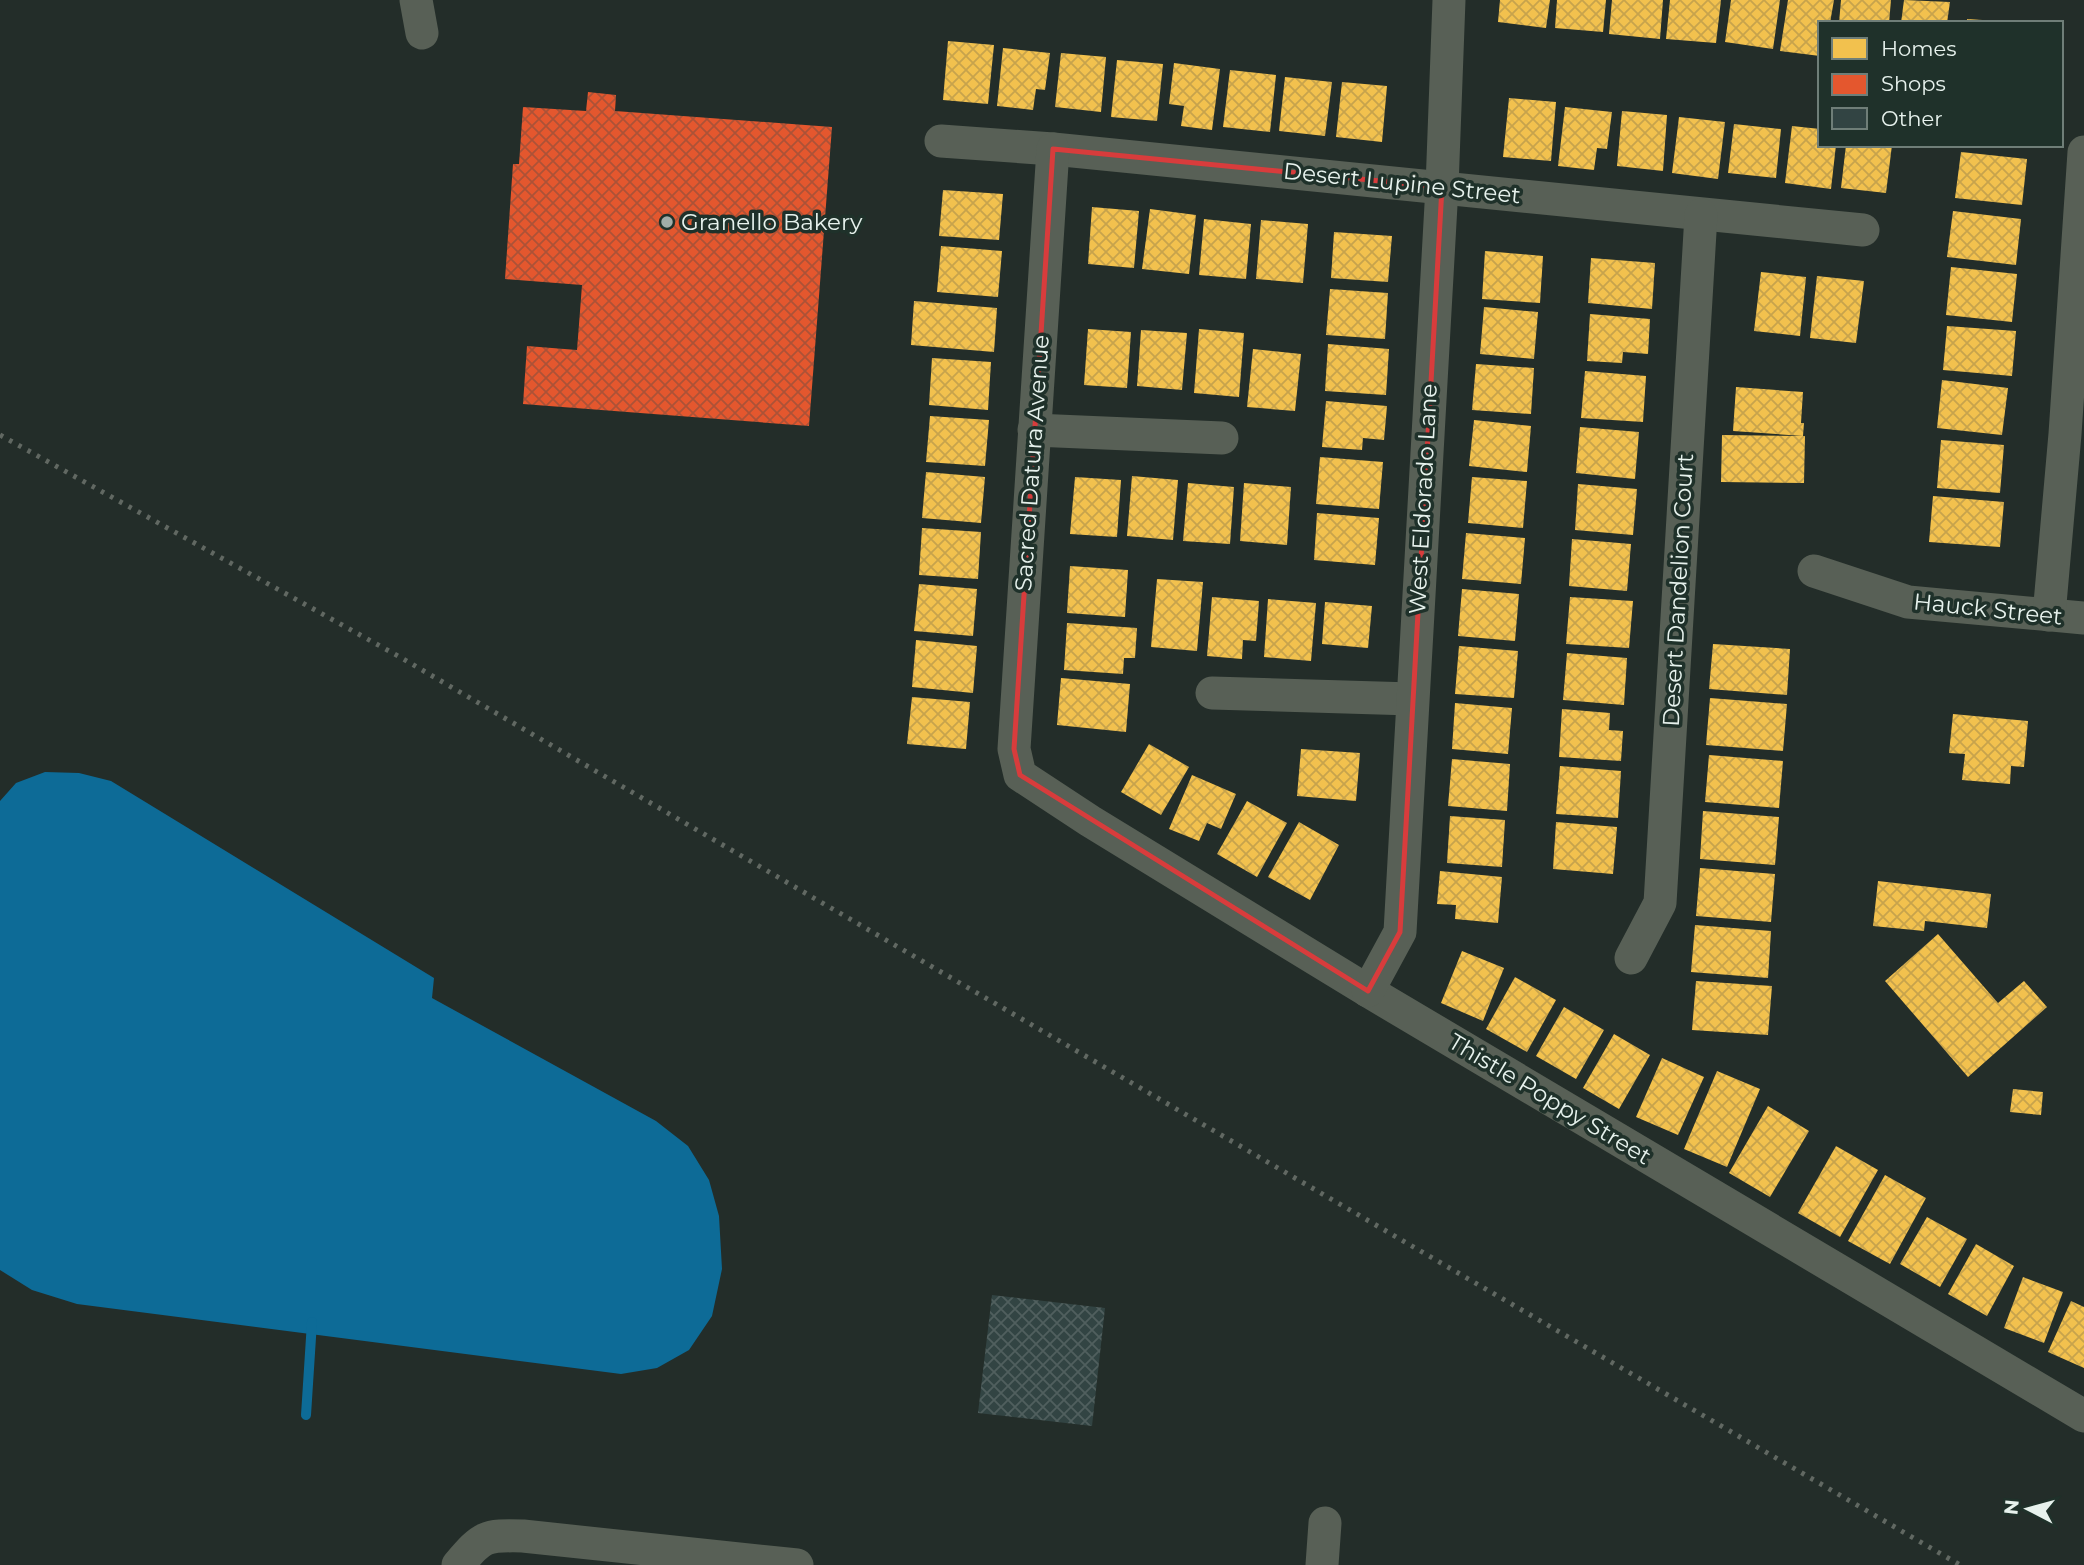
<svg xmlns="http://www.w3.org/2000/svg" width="2084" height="1565" font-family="Montserrat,sans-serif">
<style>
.water{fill:#0d6b97}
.homes{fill:url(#homes-cross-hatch)}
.shops{fill:url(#shops-cross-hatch)}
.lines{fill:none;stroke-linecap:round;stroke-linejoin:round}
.stream{stroke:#0d6b97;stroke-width:10}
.building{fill:url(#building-cross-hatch)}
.street{stroke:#586056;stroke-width:33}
.rail{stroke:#616862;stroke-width:5;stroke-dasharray:3.5 7;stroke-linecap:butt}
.marked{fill:none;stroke:#d83c3c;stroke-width:5;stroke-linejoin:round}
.poi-dot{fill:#a2ada8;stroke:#1f312a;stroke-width:2.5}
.labels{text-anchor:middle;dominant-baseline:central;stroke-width:7;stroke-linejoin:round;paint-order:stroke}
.street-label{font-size:23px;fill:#e7f2ed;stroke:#1f312a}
.poi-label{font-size:23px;fill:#e7f2ed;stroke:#1f312a;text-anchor:start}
</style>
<defs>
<pattern id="homes-cross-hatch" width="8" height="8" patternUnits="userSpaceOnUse" patternTransform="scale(1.75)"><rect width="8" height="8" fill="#f2c14e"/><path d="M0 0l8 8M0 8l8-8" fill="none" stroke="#c7a34c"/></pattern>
<pattern id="shops-cross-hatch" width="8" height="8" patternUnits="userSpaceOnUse" patternTransform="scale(1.75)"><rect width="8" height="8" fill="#e4572e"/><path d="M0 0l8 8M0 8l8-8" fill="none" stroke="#ac5237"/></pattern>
<pattern id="building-cross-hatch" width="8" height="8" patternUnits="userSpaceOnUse" patternTransform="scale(1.75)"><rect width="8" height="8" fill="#324443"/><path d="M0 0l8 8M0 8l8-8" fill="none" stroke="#505f5e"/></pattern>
</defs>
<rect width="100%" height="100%" fill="#232d29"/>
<!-- water -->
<path class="water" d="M45,772L79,773L111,781L434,978L432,998L656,1121L688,1146L709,1180L719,1216L722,1269L712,1316L689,1350L657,1368L621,1374L77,1304L32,1290L0,1270V801L16,783Z"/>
<!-- homes -->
<g class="homes">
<path d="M1500,0H1550L1546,28L1498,22Z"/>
<path d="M1557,0H1606L1603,32L1555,28Z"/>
<path d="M1612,0H1663L1660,39L1609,34Z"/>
<path d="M1670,0H1721L1716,43L1666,39Z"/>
<path d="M1731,0H1780L1773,49L1725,42Z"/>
<path d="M1788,0H1834L1830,23H1820V56L1780,51Z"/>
<path d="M1841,0H1891L1889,23H1839Z"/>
<path d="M1904,0L1950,2L1947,23H1901Z"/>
<path d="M1967,19L1998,21V23H1967Z"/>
<path d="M948,41L994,45L988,104L943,100Z"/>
<path d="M1003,48L1050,53L1045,90L1036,89L1033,110L997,106Z"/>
<path d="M1061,53L1106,57L1101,112L1055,107Z"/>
<path d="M1117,60L1163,64L1157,121L1111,117Z"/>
<path d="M1174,63L1220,69L1212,130L1181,126L1184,106L1169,104Z"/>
<path d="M1230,70L1276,75L1270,132L1223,127Z"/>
<path d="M1285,77L1332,82L1325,136L1279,131Z"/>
<path d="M1342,82L1387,86L1382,142L1336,137Z"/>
<path d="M1509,98L1556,102L1551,161L1503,157Z"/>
<path d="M1565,107L1612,112L1607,149L1597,148L1594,170L1558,166Z"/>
<path d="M1622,111L1667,115L1663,171L1617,166Z"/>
<path d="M1679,117L1725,122L1718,179L1672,173Z"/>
<path d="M1734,124L1781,129L1776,178L1728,173Z"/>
<path d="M1792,126L1820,129V145H1836L1831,189L1785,183Z"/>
<path d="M1846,145H1892L1886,193L1841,188Z"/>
<path d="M1961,152L2027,159L2022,205L1955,198Z"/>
<path d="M943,190L1003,194L999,240L939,236Z"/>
<path d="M1092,207L1139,211L1134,268L1088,264Z"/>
<path d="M1150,209L1196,215L1189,274L1142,269Z"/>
<path d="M1953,211L2021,219L2016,265L1947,257Z"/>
<path d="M1204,219L1251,224L1246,279L1199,275Z"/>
<path d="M1261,220L1308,224L1303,283L1256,279Z"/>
<path d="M1334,232L1392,236L1388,282L1331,278Z"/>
<path d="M941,246L1002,251L998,297L937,292Z"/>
<path d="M1485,251L1543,256L1540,303L1482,299Z"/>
<path d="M1591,258L1655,263L1652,309L1588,303Z"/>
<path d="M1951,267L2017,274L2012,322L1946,315Z"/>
<path d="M1761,272L1806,277L1800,336L1754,331Z"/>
<path d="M1817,276L1864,281L1856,343L1810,338Z"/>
<path d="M1330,289L1388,293L1385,339L1326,335Z"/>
<path d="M914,301L997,308L994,352L911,345Z"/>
<path d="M1484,307L1538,312L1534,359L1480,354Z"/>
<path d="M1590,314L1650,319L1648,354L1623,352L1622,363L1587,361Z"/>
<path d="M1947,326L2016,331L2012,376L1943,370Z"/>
<path d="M1088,329L1131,332L1127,388L1084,385Z"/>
<path d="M1199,329L1244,333L1239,397L1194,393Z"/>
<path d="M1141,330L1187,333L1182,390L1137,386Z"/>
<path d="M1328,344L1389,349L1386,395L1325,391Z"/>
<path d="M1253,349L1301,354L1295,411L1247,407Z"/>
<path d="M932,358L991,362L988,410L929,405Z"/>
<path d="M1476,364L1534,368L1531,414L1472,410Z"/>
<path d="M1585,371L1646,376L1643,422L1581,418Z"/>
<path d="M1942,380L2008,388L2002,435L1937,428Z"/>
<path d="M1736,387L1803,392L1801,423H1804L1803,436L1733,431Z"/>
<path d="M1326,401L1387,406L1384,440L1363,438L1362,450L1322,447Z"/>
<path d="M930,416L989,420L985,466L926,462Z"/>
<path d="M1474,420L1531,426L1527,472L1469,466Z"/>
<path d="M1580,427L1639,432L1635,479L1576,473Z"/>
<path d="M1722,435L1805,436L1804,483L1721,482Z"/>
<path d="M1941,440L2004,445L2000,493L1937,488Z"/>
<path d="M1320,457L1383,462L1379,509L1316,504Z"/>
<path d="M926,472L985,477L981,523L922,518Z"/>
<path d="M1132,476L1178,480L1173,540L1127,536Z"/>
<path d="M1075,477L1121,480L1117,537L1070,534Z"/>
<path d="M1472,477L1527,481L1523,528L1468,523Z"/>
<path d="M1188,483L1234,487L1230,544L1183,541Z"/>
<path d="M1244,483L1291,487L1287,545L1240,541Z"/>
<path d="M1578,484L1637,489L1633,535L1575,530Z"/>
<path d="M1933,496L2004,502L2000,547L1929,542Z"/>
<path d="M1317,513L1379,518L1375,565L1314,560Z"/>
<path d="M922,528L981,532L978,579L919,575Z"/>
<path d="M1466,533L1525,538L1521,584L1462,579Z"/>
<path d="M1572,539L1631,544L1627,591L1569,586Z"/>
<path d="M1070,566L1128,570L1125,617L1067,613Z"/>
<path d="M1157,579L1203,582L1197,651L1151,647Z"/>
<path d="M919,584L977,589L973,636L914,631Z"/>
<path d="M1462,589L1519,594L1515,641L1458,636Z"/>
<path d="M1212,597L1259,601L1256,641L1243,640L1242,659L1207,656Z"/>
<path d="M1570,597L1633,601L1629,648L1566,644Z"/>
<path d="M1268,599L1316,603L1311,661L1264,657Z"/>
<path d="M1325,602L1372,606L1368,648L1322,644Z"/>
<path d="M1067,623L1137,628L1135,658H1124L1123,674L1064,670Z"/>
<path d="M916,640L977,646L973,693L912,687Z"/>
<path d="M1713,644L1790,649L1787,695L1709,689Z"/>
<path d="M1459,646L1518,651L1514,698L1455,694Z"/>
<path d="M1567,653L1627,658L1624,705L1563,700Z"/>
<path d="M1061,678L1130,684L1126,732L1057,725Z"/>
<path d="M912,697L970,702L966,749L907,744Z"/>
<path d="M1710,698L1787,704L1783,751L1706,745Z"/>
<path d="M1455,703L1512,708L1508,754L1452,749Z"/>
<path d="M1562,709L1610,713L1609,730L1623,731L1621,761L1559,757Z"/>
<path d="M1953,714L2028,721L2024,767L2011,766L2010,784L1962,780L1965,754L1949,753Z"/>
<path d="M1149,744L1189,767L1161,815L1121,792Z"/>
<path d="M1301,749L1360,753L1356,801L1297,796Z"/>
<path d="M1709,755L1783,761L1779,808L1705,802Z"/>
<path d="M1452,759L1510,764L1507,811L1448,806Z"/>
<path d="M1560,766L1621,771L1618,818L1556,814Z"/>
<path d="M1192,775L1236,794L1221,829L1207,823L1199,841L1169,829Z"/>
<path d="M1247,801L1287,823L1257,877L1217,854Z"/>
<path d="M1703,811L1779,817L1775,865L1700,859Z"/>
<path d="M1450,816L1505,820L1502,867L1447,863Z"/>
<path d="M1299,822L1339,845L1310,900L1268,877Z"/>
<path d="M1556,822L1617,827L1613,874L1553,869Z"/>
<path d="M1700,868L1775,874L1771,922L1696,916Z"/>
<path d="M1440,871L1502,877L1498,923L1455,919L1456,905L1437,904Z"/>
<path d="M1878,881L1991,894L1987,928L1925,921L1924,931L1873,926Z"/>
<path d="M1695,925L1771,931L1768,978L1691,972Z"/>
<path d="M1938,934L1998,1003L2024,981L2047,1007L1968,1077L1885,981Z"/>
<path d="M1462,951L1504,968L1483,1021L1441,1003Z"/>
<path d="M1515,977L1556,1000L1527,1052L1486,1029Z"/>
<path d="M1696,981L1772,986L1768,1035L1692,1030Z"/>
<path d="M1564,1007L1604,1030L1576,1079L1536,1056Z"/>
<path d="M1614,1034L1650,1055L1619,1109L1583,1088Z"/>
<path d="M1662,1058L1704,1077L1678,1135L1636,1117Z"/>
<path d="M1717,1071L1760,1089L1727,1167L1684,1149Z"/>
<path d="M2013,1089L2043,1092L2041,1115L2010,1112Z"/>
<path d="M1768,1106L1809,1131L1770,1197L1729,1173Z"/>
<path d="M1836,1146L1878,1170L1840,1237L1798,1213Z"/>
<path d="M1885,1175L1926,1198L1890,1264L1848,1241Z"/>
<path d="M1927,1217L1967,1239L1940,1287L1900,1264Z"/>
<path d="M1976,1244L2014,1266L1987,1316L1948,1294Z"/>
<path d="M2023,1277L2063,1292L2044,1343L2004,1328Z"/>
<path d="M2071,1301L2084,1307V1368L2048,1352Z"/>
</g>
<!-- shops -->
<path class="shops" d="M588,92L616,95L615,111L832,127L809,426L523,404L527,346L577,350L582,285L505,279L513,164H519L523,107L586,111Z"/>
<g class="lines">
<!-- stream -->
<path class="stream" d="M306,1415L312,1322"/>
</g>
<!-- building -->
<path class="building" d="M992,1295L1105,1308L1092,1426L978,1413Z"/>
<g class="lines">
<!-- street -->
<g class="street">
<path d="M416,0L422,33"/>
<path d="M941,141L1053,149L1863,230"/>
<path d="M1053,149L1014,749L1020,775L1090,821L1368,991L2084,1416"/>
<path d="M1034,430L1222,438"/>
<path d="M1814,571L1908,602L2084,618"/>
<path d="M2049,615L2065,434L2084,152"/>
<path d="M1212,693L1412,699"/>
<path d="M1631,958L1660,903L1701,215"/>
<path d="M1368,991L1400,932L1442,187L1449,0"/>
<path d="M458,1565C483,1536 484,1535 523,1536L797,1565"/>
<path d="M1322,1565L1325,1523"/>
</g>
<!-- rail -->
<path class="rail" d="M0,435L398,656L1960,1565"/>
</g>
<!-- marked area -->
<path class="marked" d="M1053,149L1442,187L1400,932L1368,991L1020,775L1014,749Z"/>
<!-- markers -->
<circle class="poi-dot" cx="667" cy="222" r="7"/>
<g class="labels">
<!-- street labels -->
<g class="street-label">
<text transform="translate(1402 183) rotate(6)">Desert Lupine Street</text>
<text transform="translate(1032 463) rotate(-86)">Sacred Datura Avenue</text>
<text transform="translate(1423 499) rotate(-87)">West Eldorado Lane</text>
<text transform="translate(1678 590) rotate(-87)">Desert Dandelion Court</text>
<text transform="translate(1988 609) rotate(6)">Hauck Street</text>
<text transform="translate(1550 1099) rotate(31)">Thistle Poppy Street</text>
</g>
<!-- poi labels -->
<g class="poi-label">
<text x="681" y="222">Granello Bakery</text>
</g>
</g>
<!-- legend -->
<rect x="1818" y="21" width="245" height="126" fill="#1f312a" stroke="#6f7e78" stroke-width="2"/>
<rect x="1832" y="38" width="35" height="21" fill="#f2c14e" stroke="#6f7e78" stroke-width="2"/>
<text x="1881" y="56" font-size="21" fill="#e7f2ed">Homes</text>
<rect x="1832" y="74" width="35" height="21" fill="#e4572e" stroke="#6f7e78" stroke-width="2"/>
<text x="1881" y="91" font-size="21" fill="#e7f2ed">Shops</text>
<rect x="1832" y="108" width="35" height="21" fill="#324443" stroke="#6f7e78" stroke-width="2"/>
<text x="1881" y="126" font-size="21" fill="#e7f2ed">Other</text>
<!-- north arrow -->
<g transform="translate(2028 1509) rotate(276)" stroke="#1f312a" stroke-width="5" paint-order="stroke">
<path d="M0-5L12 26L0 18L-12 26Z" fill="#e7f2ed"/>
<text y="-10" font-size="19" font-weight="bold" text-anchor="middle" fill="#e7f2ed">N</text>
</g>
</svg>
